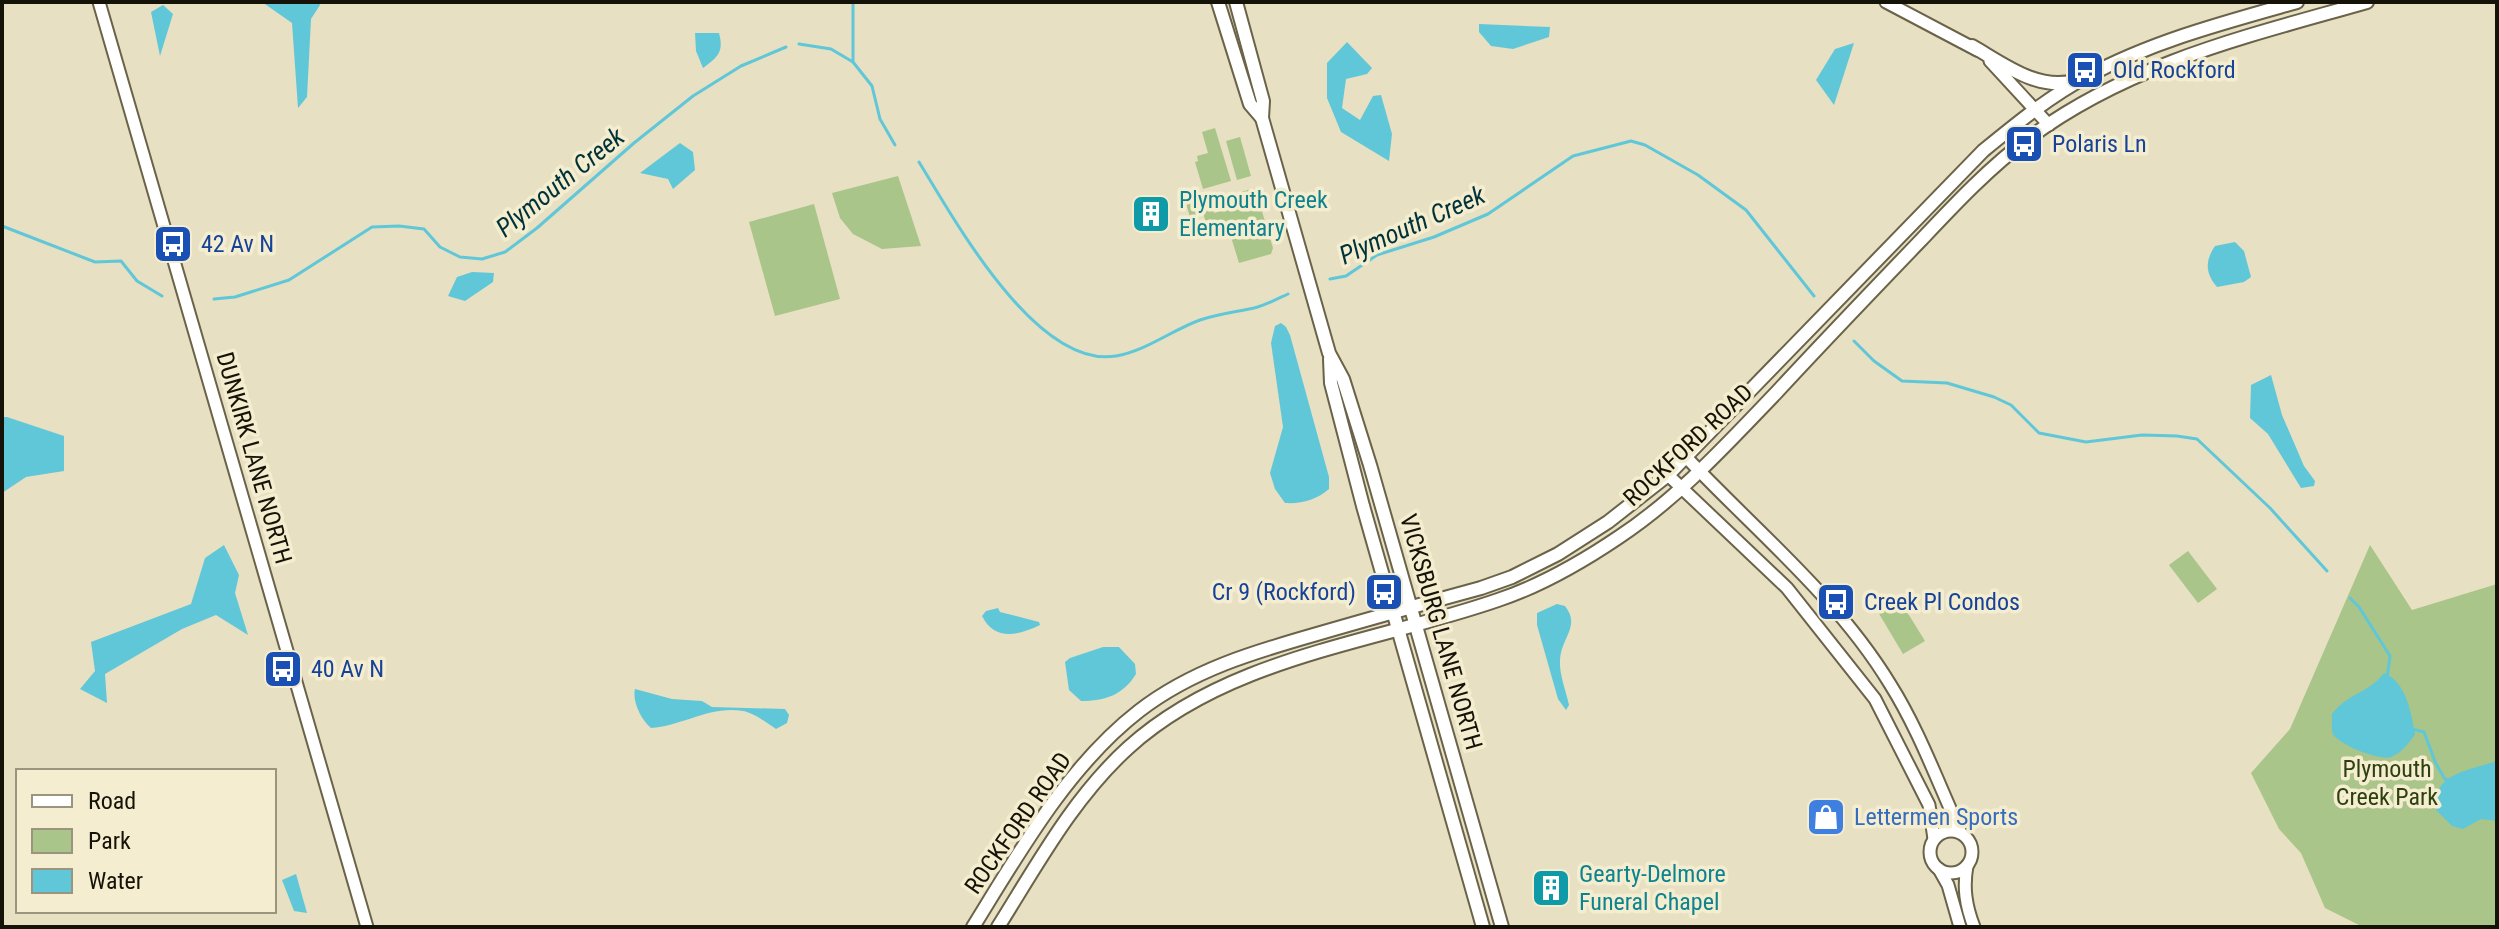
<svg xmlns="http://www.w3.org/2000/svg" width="2499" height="929" font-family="'Roboto Condensed',sans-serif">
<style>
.green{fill:#a9c589}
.water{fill:#60c7d9}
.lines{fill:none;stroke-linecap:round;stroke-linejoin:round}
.stream{stroke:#60c7d9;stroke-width:3}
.tertiary-casing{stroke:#6a6349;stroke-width:15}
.secondary-casing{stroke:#6a6349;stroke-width:16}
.tertiary{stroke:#fff;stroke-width:11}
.secondary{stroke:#fff;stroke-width:12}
.labels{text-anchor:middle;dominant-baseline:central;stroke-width:7;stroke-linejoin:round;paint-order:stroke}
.transit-label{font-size:24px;fill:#164399;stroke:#f5edcf;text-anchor:start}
.culture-label{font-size:24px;fill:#0d838f;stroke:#f5edcf;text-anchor:start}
.street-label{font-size:24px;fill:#151207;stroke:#f5edcf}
.park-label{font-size:24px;fill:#2d400f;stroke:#f5edcf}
.shop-label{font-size:24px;fill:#366cbe;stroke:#f5edcf;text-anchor:start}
.water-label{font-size:26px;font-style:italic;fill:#00323a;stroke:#f5edcf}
</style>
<rect width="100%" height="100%" fill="#e7e0c2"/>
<!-- green -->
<g class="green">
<path d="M1215,128L1231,181L1203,189L1195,162L1198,161L1197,156L1208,153L1202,132Z"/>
<path d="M1240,137L1251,176L1237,180L1226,141Z"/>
<path d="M898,176L921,246L882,249L853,234L840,218L832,193Z"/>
<path d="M1255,188L1273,248L1271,254L1239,263L1231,237H1228L1224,224L1211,228L1210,225L1207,226L1203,213L1190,217L1185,200L1207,193L1214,213L1244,205L1241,192Z"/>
<path d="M814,204L840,299L775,316L749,222Z"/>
<path d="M2370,545L2412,610L2497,584V927H2363L2325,908L2301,853L2279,829L2251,773L2290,729Z"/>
<path d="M2188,551L2217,589L2198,603L2169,565Z"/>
<path d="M1899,599L1925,641L1903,654L1878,612Z"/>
</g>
<!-- water -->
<g class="water">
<path d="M262,2H319L320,5L311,19L307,97L298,108L292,23Z"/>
<path d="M163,5L173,14L160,56L151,12Z"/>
<path d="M1479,24L1550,27L1549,37L1513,49L1491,46L1479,32Z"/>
<path d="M695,33H719C724,52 718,57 703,68L696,51Z"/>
<path d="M1347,42L1372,68L1367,74L1346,79L1342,108L1360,120L1373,96L1381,95L1392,134L1389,161L1341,132L1327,98V63Z"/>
<path d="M1854,43L1834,105L1816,80L1835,49Z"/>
<path d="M680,143L693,152L695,170L673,189L668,179L640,173Z"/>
<path d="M2235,242L2244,251L2251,277L2244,282L2217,287C2205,273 2205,261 2215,246Z"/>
<path d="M472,272L494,273L493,282L465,301L448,296L457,277Z"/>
<path d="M1281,323L1286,327L1290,335L1329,477V489C1316,500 1302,504 1285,503L1275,489L1270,473L1283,427L1271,343L1275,326Z"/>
<path d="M2271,375L2282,415L2304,466L2315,481L2314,486L2301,488L2268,434L2250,418L2251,385Z"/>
<path d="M2,417H7L64,436V471L26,477L2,493Z"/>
<path d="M224,545L239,575L235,593L248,635L216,615L182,629L105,674L107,703L80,689L95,671L91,642L191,604L205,558Z"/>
<path d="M1557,604L1565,606C1581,626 1561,638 1560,660C1559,674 1566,691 1569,705L1566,710L1558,699L1537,625V613Z"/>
<path d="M998,608L1000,612L1039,622L1040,625C1019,635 995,642 982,616L986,611Z"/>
<path d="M1103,647H1119L1135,664L1136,674C1123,695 1105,701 1081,701L1069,690L1065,662L1070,658Z"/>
<path d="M2384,673C2406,681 2412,715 2415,735C2408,743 2402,753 2391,757C2380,761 2339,745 2333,734C2331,729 2332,720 2332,714C2348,693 2369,693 2384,673Z"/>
<path d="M635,689L672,699L702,701L712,707L785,709L789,715L787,723L776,729C767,723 754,713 743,711C711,705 682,726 651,728C641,720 632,701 635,689Z"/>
<path d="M2497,761V821L2481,819L2463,829L2452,826L2436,810C2430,774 2470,770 2497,761Z"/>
<path d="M296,874L307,913L294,911L282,880Z"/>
</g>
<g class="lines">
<!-- stream -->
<g class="stream">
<path d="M853,2V62"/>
<path d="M799,44L831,49L853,62L872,86L880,119L895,145"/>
<path d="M919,162C954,219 1036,369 1116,356C1146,351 1172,330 1200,320C1218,314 1236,312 1254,308C1266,305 1277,299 1288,294"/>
<path d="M2,226L95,262L121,261L137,281L162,296"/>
<path d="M1330,279L1346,276L1377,255L1434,237L1488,214L1573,156L1631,141L1645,145L1698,175L1746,210L1814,296"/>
<path d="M214,299L235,297L289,280L372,227L399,226L424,229L440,247L460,257L482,259L505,252L537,228L634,143L693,96L741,66L786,47"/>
<path d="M1854,341L1874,361L1902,381L1947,383L1994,397L2011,405L2039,433L2086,442L2142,435L2177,436L2197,439L2270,508L2327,571"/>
<path d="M2350,598L2359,607L2390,656L2387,678"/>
<path d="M2412,729L2424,732L2436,764L2445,779L2449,780"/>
</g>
<defs>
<g id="tertiary">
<path d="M99,2L367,927"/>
<path d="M1886,2L1977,50"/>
<path d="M1990,61L2049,125"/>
<path d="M1687,458C1756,531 1837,597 1890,684C1919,730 1938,783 1961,833"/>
<path d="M1668,475L1787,588L1875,699L1929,805L1934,839"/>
<circle cx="1951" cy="852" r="21"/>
<path d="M1967,866C1963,888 1966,906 1974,927"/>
<path d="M1939,869L1948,885L1960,927"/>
</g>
<g id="secondary">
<path d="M1218,2L1250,104L1262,118"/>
<path d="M1236,2L1263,101L1262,118L1329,353L1343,379L1370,465L1502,927"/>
<path d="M1972,46C2002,63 2037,91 2074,81"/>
<path d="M1330,359L1331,383L1363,506L1483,927"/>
<path d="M973,927C1020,851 1068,766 1139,711C1192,670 1254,652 1317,634C1372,618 1426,603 1481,588L1512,577L1558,554L1608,522L1668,475L1983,151C2016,124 2050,96 2088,76C2153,41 2226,22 2297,2"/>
<path d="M998,927C1037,865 1073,798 1128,748C1228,657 1374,643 1498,600C1540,586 1582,562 1619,537C1678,498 1727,444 1776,393C1824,341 1874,289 1923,238C1956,203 1990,167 2029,138C2130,63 2248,36 2367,2"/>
</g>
</defs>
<!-- tertiary casing -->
<use href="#tertiary" class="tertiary-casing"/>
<!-- secondary casing -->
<use href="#secondary" class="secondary-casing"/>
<!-- tertiary -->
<use href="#tertiary" class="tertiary"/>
<!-- secondary -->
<use href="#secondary" class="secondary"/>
</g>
<!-- icons -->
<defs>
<symbol id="bus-square" viewBox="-11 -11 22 22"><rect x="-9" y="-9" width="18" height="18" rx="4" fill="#1a4fb4" stroke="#f5edcf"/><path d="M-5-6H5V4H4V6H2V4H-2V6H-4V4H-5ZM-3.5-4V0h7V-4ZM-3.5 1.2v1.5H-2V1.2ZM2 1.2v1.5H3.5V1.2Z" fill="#fff"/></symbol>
<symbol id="building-square" viewBox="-11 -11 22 22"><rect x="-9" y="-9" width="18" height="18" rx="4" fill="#0f9aa8" stroke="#f5edcf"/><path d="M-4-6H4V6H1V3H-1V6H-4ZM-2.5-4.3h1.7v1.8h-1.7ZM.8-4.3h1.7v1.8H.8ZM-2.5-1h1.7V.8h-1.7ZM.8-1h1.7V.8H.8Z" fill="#fff"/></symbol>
<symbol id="shop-square" viewBox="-11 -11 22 22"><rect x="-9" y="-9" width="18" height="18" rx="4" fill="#3f7fe0" stroke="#f5edcf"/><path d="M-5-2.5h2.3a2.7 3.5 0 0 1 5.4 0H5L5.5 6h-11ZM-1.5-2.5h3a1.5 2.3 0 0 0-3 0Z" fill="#fff"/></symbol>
</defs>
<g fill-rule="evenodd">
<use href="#bus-square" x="2063" y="48" width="44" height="44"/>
<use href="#bus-square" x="2002" y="122" width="44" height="44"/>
<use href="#building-square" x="1129" y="192" width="44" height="44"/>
<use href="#bus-square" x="151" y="222" width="44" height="44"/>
<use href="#bus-square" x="1362" y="570" width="44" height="44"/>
<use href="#bus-square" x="1814" y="580" width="44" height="44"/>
<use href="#bus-square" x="261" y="647" width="44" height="44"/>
<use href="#shop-square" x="1804" y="795" width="44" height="44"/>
<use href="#building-square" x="1529" y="866" width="44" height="44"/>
</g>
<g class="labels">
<!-- transit labels -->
<g class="transit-label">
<text x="2113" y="70">Old Rockford</text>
<text x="2052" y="144">Polaris Ln</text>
<text x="201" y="244">42 Av N</text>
<text x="1356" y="592" text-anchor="end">Cr 9 (Rockford)</text>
<text x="1864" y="602">Creek Pl Condos</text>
<text x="311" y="669">40 Av N</text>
</g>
<!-- culture labels -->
<g class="culture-label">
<text x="1179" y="200">Plymouth Creek<tspan x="1179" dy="28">Elementary</tspan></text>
<text x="1579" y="874">Gearty-Delmore<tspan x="1579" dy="28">Funeral Chapel</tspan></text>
</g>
<!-- street labels -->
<g class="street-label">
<text transform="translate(1688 445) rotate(-43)">ROCKFORD ROAD</text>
<text transform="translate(254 458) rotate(74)">DUNKIRK LANE NORTH</text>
<text transform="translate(1441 632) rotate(74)">VICKSBURG LANE NORTH</text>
<text transform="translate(1018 823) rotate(-55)">ROCKFORD ROAD</text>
</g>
<!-- park labels -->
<g class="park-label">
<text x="2387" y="769">Plymouth<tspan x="2387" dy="28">Creek Park</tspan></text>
</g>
<!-- shop labels -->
<g class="shop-label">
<text x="1854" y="817">Lettermen Sports</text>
</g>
<!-- water labels -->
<g class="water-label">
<text transform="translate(560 182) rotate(-39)">Plymouth Creek</text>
<text transform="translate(1412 225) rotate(-24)">Plymouth Creek</text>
</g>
</g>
<!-- border -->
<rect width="2499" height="929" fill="none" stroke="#151207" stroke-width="8"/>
<!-- legend -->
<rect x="16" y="769" width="260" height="144" fill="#f5edcf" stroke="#9b957f" stroke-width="2"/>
<rect x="32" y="795" width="40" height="12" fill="#ffffff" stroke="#9b957f" stroke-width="2"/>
<text x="88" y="809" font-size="24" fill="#151207">Road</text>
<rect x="32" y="829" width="40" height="24" fill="#a9c589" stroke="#9b957f" stroke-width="2"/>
<text x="88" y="849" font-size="24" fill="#151207">Park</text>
<rect x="32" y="869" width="40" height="24" fill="#60c7d9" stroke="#9b957f" stroke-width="2"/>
<text x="88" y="889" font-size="24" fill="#151207">Water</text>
</svg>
